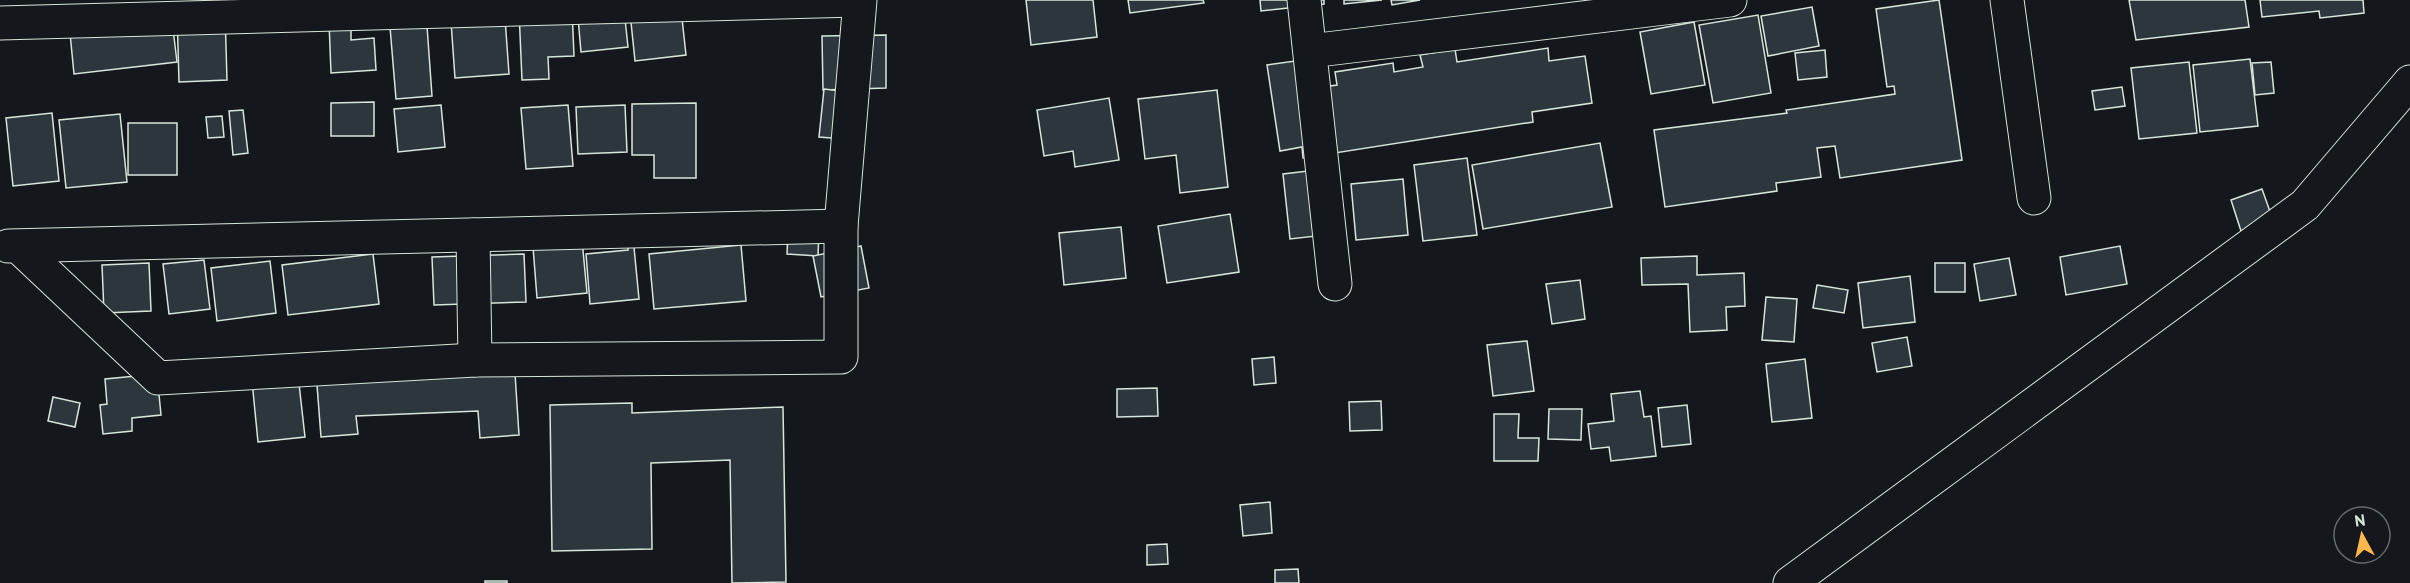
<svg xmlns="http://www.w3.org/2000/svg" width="2410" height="583" font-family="'PT Sans',sans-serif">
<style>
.building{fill:#2c363c;stroke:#d8e6dc;stroke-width:1.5}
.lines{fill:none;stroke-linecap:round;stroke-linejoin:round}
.street-casing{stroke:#d8e6dc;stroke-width:35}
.street{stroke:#14181c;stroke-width:33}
</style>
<rect width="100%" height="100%" fill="#14181c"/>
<!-- building -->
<g class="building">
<path d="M623,0L628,47L581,52L577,6Z"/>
<path d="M680,0L686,55L635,61L629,3Z"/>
<path d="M1026,0H1093L1097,37L1031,45Z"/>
<path d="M1128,0H1203L1204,3L1130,13Z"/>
<path d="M1260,0H1324V4L1261,11Z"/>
<path d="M1344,0H1382L1344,4Z"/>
<path d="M1391,0H1420L1392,5Z"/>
<path d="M1939,0L1962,160L1840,178L1835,146L1817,148L1821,177L1776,183L1777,191L1665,207L1654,130L1787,113L1786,110L1895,94L1894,86L1887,87L1876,9Z"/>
<path d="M2129,0H2245L2249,27L2136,40Z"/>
<path d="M2260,0H2363L2364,13L2320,18L2319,11L2262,17Z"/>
<path d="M170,4L177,62L74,74L69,23Z"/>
<path d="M504,4L509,74L455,78L450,8Z"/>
<path d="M1812,7L1819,46L1768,56L1761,16Z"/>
<path d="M572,9L574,56L548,57L549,79L522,80L519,11Z"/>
<path d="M225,12L227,80L179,82L177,13Z"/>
<path d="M426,12L432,96L396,99L389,15Z"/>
<path d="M1758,15L1771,93L1713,103L1699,25Z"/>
<path d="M351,21V40L374,38L376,70L331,73L329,22Z"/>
<path d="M1694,22L1705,85L1651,94L1640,32Z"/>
<path d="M886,35V88L823,90L822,36Z"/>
<path d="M1548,48L1549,61L1585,56L1592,103L1532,112L1533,122L1303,158L1302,147L1280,151L1267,65L1295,61L1300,90L1337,85L1335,72L1393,63L1394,72L1423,67L1420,55L1455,49L1457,62Z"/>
<path d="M1825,50L1827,77L1798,80L1795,53Z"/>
<path d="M2250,59L2258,126L2200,132L2193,65Z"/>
<path d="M2189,62L2197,133L2139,139L2131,68Z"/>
<path d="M2271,62L2274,93L2255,95L2252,63Z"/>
<path d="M2122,87L2125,106L2095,110L2092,91Z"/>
<path d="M824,89L849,92L844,139L819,137Z"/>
<path d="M1217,90L1228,187L1180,193L1176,155L1145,159L1138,99Z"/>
<path d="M1109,98L1119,160L1075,167L1073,151L1044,156L1037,110Z"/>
<path d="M374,102V136H331V103Z"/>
<path d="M696,103V178H654V155H632V104Z"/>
<path d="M441,105L445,147L398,152L394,109Z"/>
<path d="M568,105L573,166L526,169L521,108Z"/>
<path d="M625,105L627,152L578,154L576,107Z"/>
<path d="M243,110L248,153L233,155L229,111Z"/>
<path d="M52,113L59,181L13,186L6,118Z"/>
<path d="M120,114L127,182L66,188L59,120Z"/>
<path d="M222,116L224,137L208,138L206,117Z"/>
<rect x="128" y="123" width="49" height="52"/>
<path d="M1600,143L1612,207L1483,229L1472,165Z"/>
<path d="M1467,158L1477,235L1423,241L1414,165Z"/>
<path d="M1308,171L1343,233L1290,239L1283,174Z"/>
<path d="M1403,179L1408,235L1356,240L1351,184Z"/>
<path d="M2262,189L2273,220L2241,231L2231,200Z"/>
<path d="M1230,214L1239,272L1167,283L1158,226Z"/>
<path d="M1121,227L1126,278L1064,285L1059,233Z"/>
<path d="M581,229L587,293L537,298L532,234Z"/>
<path d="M788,231H819L818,256L787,254Z"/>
<path d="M633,237L639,299L590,304L586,254L628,250L627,238Z"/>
<path d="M741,245L746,301L654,309L649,254Z"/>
<path d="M861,246L869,288L821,297L813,256Z"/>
<path d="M2120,246L2127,284L2066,295L2060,257Z"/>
<path d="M373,254L379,304L288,315L282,265Z"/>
<path d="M524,254L526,302L434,305L432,257Z"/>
<path d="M1697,256V275L1744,273L1745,306L1726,307L1727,330L1690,332L1688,284L1642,285L1641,258Z"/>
<path d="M2009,258L2016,295L1980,301L1974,264Z"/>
<path d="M204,260L210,309L169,314L163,264Z"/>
<path d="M270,261L276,313L217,321L211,268Z"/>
<path d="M149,263L151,311L104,313L102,265Z"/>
<rect x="1935" y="263" width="30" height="29"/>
<path d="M1910,276L1915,322L1863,328L1858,283Z"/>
<path d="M1580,280L1585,319L1552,324L1546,284Z"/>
<path d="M1817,285L1848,290L1844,313L1813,308Z"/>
<path d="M1766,297L1797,299L1794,342L1762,340Z"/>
<path d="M1907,337L1912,366L1877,372L1872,343Z"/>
<path d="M1527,341L1534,391L1493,396L1487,345Z"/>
<path d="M1274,357L1276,383L1254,385L1252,359Z"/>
<path d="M514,358L519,435L480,438L478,411L356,416L358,434L321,437L316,372Z"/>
<path d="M1805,359L1812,418L1772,422L1766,364Z"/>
<path d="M297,366L305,437L258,442L251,371Z"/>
<path d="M157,374L161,415L132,418V431L103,434L100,405L107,404L105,379Z"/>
<path d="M1157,388L1158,416L1117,417V389Z"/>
<path d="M1640,391L1644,417L1651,416L1656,456L1611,461L1609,447L1591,449L1588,424L1614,421L1611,394Z"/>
<path d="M53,397L80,403L75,427L48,421Z"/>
<path d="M1381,401L1382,430L1350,431L1349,402Z"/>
<path d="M632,403V413L783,407L786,582L732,583L730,460L651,463L652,549L552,551L550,405Z"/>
<path d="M1687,405L1691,444L1662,447L1658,408Z"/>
<path d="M1549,409H1582L1581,440L1548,439Z"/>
<path d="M1494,414H1519L1518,438H1539L1538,461H1494Z"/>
<path d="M1270,502L1272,533L1243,536L1240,505Z"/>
<path d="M1167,544L1168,564L1147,565V545Z"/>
<path d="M1298,569L1299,583H1275V570Z"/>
<rect x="485" y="581" width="22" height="2"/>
</g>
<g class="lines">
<defs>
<g id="street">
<path d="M1304,0L1335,284"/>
<path d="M2007,0L2034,198"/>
<path d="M0,23L856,0"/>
<path d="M1310,51L1730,0"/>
<path d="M473,235L475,360"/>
<path d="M8,246L841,226"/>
<path d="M19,247L158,378L475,360L841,357V226L860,0"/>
<path d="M1790,583L2305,205L2410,82"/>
</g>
</defs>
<!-- street casing -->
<use href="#street" class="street-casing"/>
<!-- street -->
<use href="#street" class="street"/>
</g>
<!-- north arrow -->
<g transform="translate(2362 535) rotate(352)"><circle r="28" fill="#14181c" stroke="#626a69" stroke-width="1.5"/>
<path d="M0-4.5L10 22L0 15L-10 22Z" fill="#ffb74d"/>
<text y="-9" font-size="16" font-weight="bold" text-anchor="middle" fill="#d8e6dc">N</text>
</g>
</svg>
